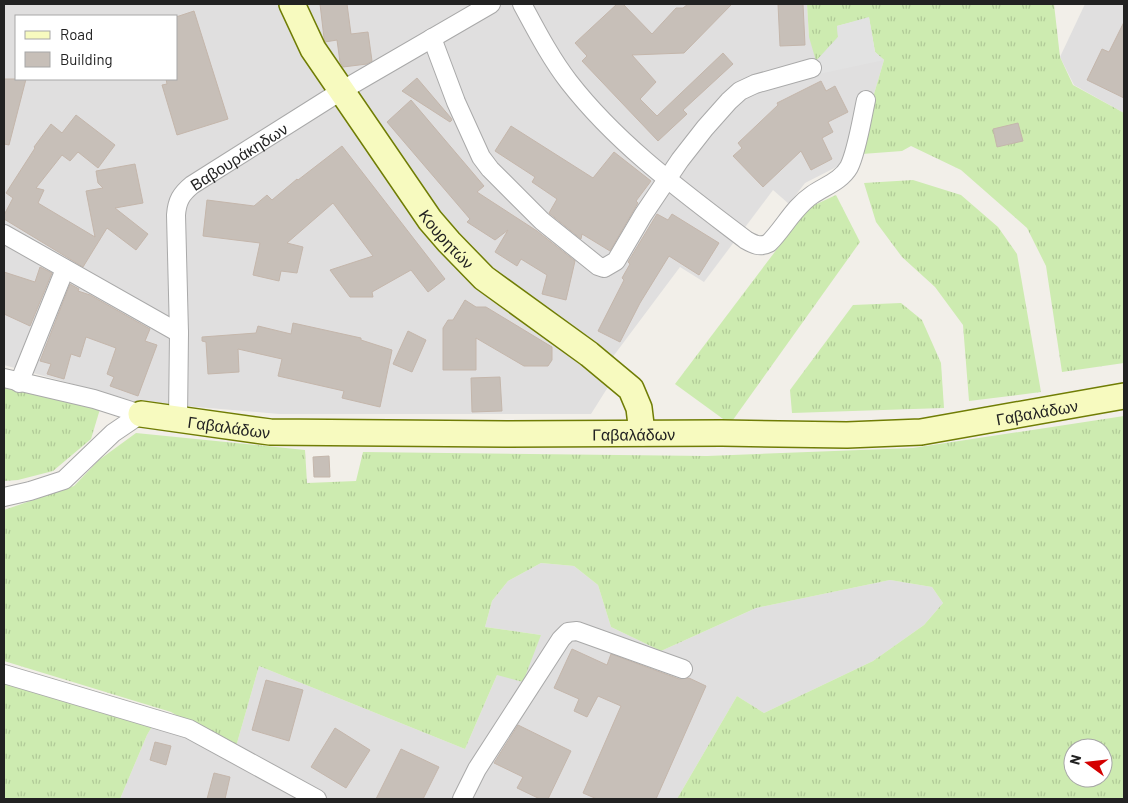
<svg xmlns="http://www.w3.org/2000/svg" width="1128" height="803" font-family="Barlow,sans-serif">
<style>
.residential{fill:#e0dfdf;fill-rule:evenodd}
.grass{fill:url(#grass-tufts);fill-rule:evenodd}
.parking{fill:#e2e2e2}
.building{fill:#c7bfb8;stroke:#c4b6ab}
.lines{fill:none;stroke-linecap:round;stroke-linejoin:round}
.street-casing{stroke:#a9a9a9;stroke-width:20}
.secondary-casing{stroke:#707d05;stroke-width:28}
.street{stroke:#fff;stroke-width:18}
.secondary{stroke:#f7fabf;stroke-width:25}
.labels{text-anchor:middle;dominant-baseline:central;stroke-width:4;stroke-linejoin:round;paint-order:stroke}
.street-label{font-size:16px;fill:#222;stroke:#fff}
</style>
<defs>
<pattern id="grass-tufts" width="24" height="20" patternUnits="userSpaceOnUse" patternTransform="scale(1.25)"><rect width="24" height="20" fill="#cdebb0"/><path d="M3 7l-1-3M5 7V3M7 7l1-3M15 17l-1-3M17 17v-4M19 17l1-3" fill="none" stroke="#b0c997"/></pattern>
</defs>
<rect width="100%" height="100%" fill="#f2efe9"/>
<!-- residential -->
<g class="residential">
<path d="M4,4H807L809,37L837,26L884,60L874,94L862,154L805,183L789,204L773,190L704,282L680,267L597,378L608,387L591,414H279L138,402L4,365ZM16,16H176V79H16Z"/>
<path d="M1085,4H1124V113L1074,85L1060,57Z"/>
<path d="M541,563L574,566L598,585L611,627L661,651L756,608L890,580L932,587L943,603L924,625L873,661L764,713L737,696L677,799H120L147,735L153,725L186,738L226,760L235,750L259,666L465,749L497,675L541,635L485,627L492,601L508,581Z"/>
</g>
<!-- grass -->
<g class="grass">
<path d="M807,4H1054L1060,57L1073,85L1124,113V363L1062,372L1046,266L1027,228L961,170L911,146L902,151L862,154L874,94L884,60L875,52L869,18L837,26L838,37L816,61L809,37Z"/>
<path d="M913,180L961,195L998,227L1017,254L1041,392L969,401L963,325L935,287L902,257L876,222L864,183Z"/>
<path d="M836,195L860,242L730,424L675,384L808,208Z"/>
<path d="M901,303L922,320L941,363L944,408L792,413L790,390L853,305Z"/>
<path d="M4,386L100,409L91,439L53,471L18,480L4,481Z"/>
<path d="M1124,416V799H677L737,696L764,713L873,661L924,625L943,603L932,587L890,580L756,608L661,651L611,627L598,585L574,566L541,563L508,581L492,601L485,627L541,635L523,682L497,675L465,749L259,666L235,750L171,712L4,661V510L74,486L99,460L136,433L305,450L307,483L356,481L363,452L707,456L913,448ZM1073,748H1103V778H1073Z"/>
<path d="M4,682L153,725L147,735L120,799H4Z"/>
</g>
<!-- parking -->
<path class="parking" d="M869,17L875,52L884,60L819,74L816,61L838,37L837,26Z"/>
<!-- building -->
<g class="building">
<path d="M320,4H347L351,34L368,32L372,61L367,64L343,67L340,62L337,40L325,42L324,38Z"/>
<path d="M617,4H623L652,34L676,8H683L688,4H732L684,53L632,55L656,82L640,99L657,116L723,53L733,64L683,110L687,114L658,141L582,61L587,56L575,43Z"/>
<path d="M778,4H803L805,45L780,46Z"/>
<path d="M194,11L228,119L177,135L162,85L167,84L166,79H176V17Z"/>
<path d="M1124,22V98L1087,80L1102,49L1109,52Z"/>
<path d="M417,78L451,118L452,120L450,122L402,91Z"/>
<path d="M4,79H26L9,145L4,144Z"/>
<path d="M821,81L826,91L835,86L848,112L828,122L833,132L822,138L832,159L811,170L801,151L763,187L733,156L742,148L738,143L778,105L777,103Z"/>
<path d="M411,100L484,186L477,192L537,231L575,261L566,300L542,294L547,275L521,259L517,266L495,252L508,230L495,240L467,222L470,219L387,122Z"/>
<path d="M76,115L115,145L98,168L78,152L70,161L62,155L36,188L44,190L38,203L95,237L86,191L103,188L98,183L96,171L135,164L143,203L115,208L148,234L136,250L107,228L83,267L4,219V215L13,198L6,193L35,148L34,147L51,124L62,133Z"/>
<path d="M1018,123L1023,141L997,147L993,129Z"/>
<path d="M511,126L593,178L614,152L651,181L636,201L638,203L610,251L582,234L581,239L549,213L557,199L532,182L535,177L495,151Z"/>
<path d="M342,146L445,279L428,292L411,270L372,292L373,297H350L330,270L373,256L333,203L287,243L303,247L297,273L281,271L279,281L253,275L260,243L203,236L207,200L254,206L267,195L272,200L297,179L298,180Z"/>
<path d="M657,214L668,220L672,214L719,243L699,275L669,256L640,303L620,342L598,331L624,280L622,278L630,264L628,262Z"/>
<path d="M40,267L52,273L30,326L4,314V272L35,282Z"/>
<path d="M70,284L79,289L78,291L90,295L150,329L145,341L157,345L138,396L110,386L114,377L107,374L116,348L86,337L80,357L71,354L64,379L47,374L51,364L40,361Z"/>
<path d="M465,300L476,307H486L552,347V360L548,366H524L476,338V370H443V328L448,320H453Z"/>
<path d="M293,323L361,338V340L392,350L380,407L342,398L344,391L278,376L282,359L238,349L239,372L208,374L206,342L202,341V337L256,333L258,326L291,334Z"/>
<path d="M408,331L426,340L412,372L393,364Z"/>
<path d="M500,377L502,411L472,412L471,378Z"/>
<path d="M329,456L330,477H314L313,457Z"/>
<path d="M572,649L607,665L611,654L679,679L689,678L706,686L656,799H597L583,793L621,706L598,696L587,717L574,711L579,699L554,688Z"/>
<path d="M266,680L303,690L289,741L252,730Z"/>
<path d="M518,725L571,751L548,799H540L517,788L523,777L494,763Z"/>
<path d="M335,728L370,750L346,788L311,767Z"/>
<path d="M155,742L171,746L166,765L150,760Z"/>
<path d="M401,749L439,767L423,799H376Z"/>
<path d="M214,773L230,777L225,799H207Z"/>
</g>
<g class="lines">
<defs>
<g id="street">
<path d="M522,4C536,30 551,59 569,82C618,145 683,192 746,240C753,244 760,248 769,243C784,228 794,207 812,195C825,186 841,181 849,167C857,151 862,118 866,100"/>
<path d="M432,38L456,102L481,157L490,169L542,221L598,266L604,268L616,261L643,215L680,160L705,128L729,101L740,91L755,84L812,68"/>
<path d="M4,234L179,333"/>
<path d="M4,378L94,399L141,414L113,433L64,480L30,491L4,497"/>
<path d="M19,383L65,269"/>
<path id="s1" d="M178,419L179,333L176,215C177,201 181,194 192,185L341,91L491,4"/>
<path d="M4,674L189,729L317,799"/>
<path d="M462,799L477,769L561,639L568,632L577,631L683,669"/>
</g>
<g id="secondary">
<path id="s2" d="M292,4L313,49L430,220L449,242L484,278L589,354L631,389L639,408L642,433"/>
<path id="s3" d="M141,414L270,432L506,434L722,433L847,435L921,432L1124,396"/>
</g>
</defs>
<!-- street casing -->
<use href="#street" class="street-casing"/>
<!-- secondary casing -->
<use href="#secondary" class="secondary-casing"/>
<!-- street -->
<use href="#street" class="street"/>
<!-- secondary -->
<use href="#secondary" class="secondary"/>
</g>
<g class="labels">
<!-- street labels -->
<g class="street-label">
<text stroke="none"><textPath href="#s1" startOffset="294">Βαβουράκηδων</textPath></text>
<text stroke="none"><textPath href="#s2" startOffset="282">Κουρητών</textPath></text>
<text stroke="none"><textPath href="#s3" startOffset="899">Γαβαλάδων</textPath></text>
<text stroke="none"><textPath href="#s3" startOffset="89">Γαβαλάδων</textPath></text>
<text stroke="none"><textPath href="#s3" startOffset="494">Γαβαλάδων</textPath></text>
</g>
</g>
<!-- border -->
<rect width="1128" height="803" fill="none" stroke="#222222" stroke-width="10"/>
<!-- legend -->
<rect x="15" y="15" width="162" height="65" fill="#ffffff" stroke="#a7a7a7"/>
<rect x="25" y="31" width="25" height="8" fill="#f7fabf" stroke="#a7a7a7"/>
<text x="60" y="40" font-size="15" fill="#222222">Road</text>
<rect x="25" y="52" width="25" height="15" fill="#c7bfb8" stroke="#a7a7a7"/>
<text x="60" y="65" font-size="15" fill="#222222">Building</text>
<!-- north arrow -->
<g transform="translate(1088 763) rotate(285)"><circle r="24" fill="#ffffff" stroke="#a7a7a7"/>
<path d="M0-4L9 19L0 12L-9 19Z" fill="#d40000"/>
<text y="-8" font-size="14" font-weight="bold" text-anchor="middle" fill="#222222">N</text>
</g>
</svg>
